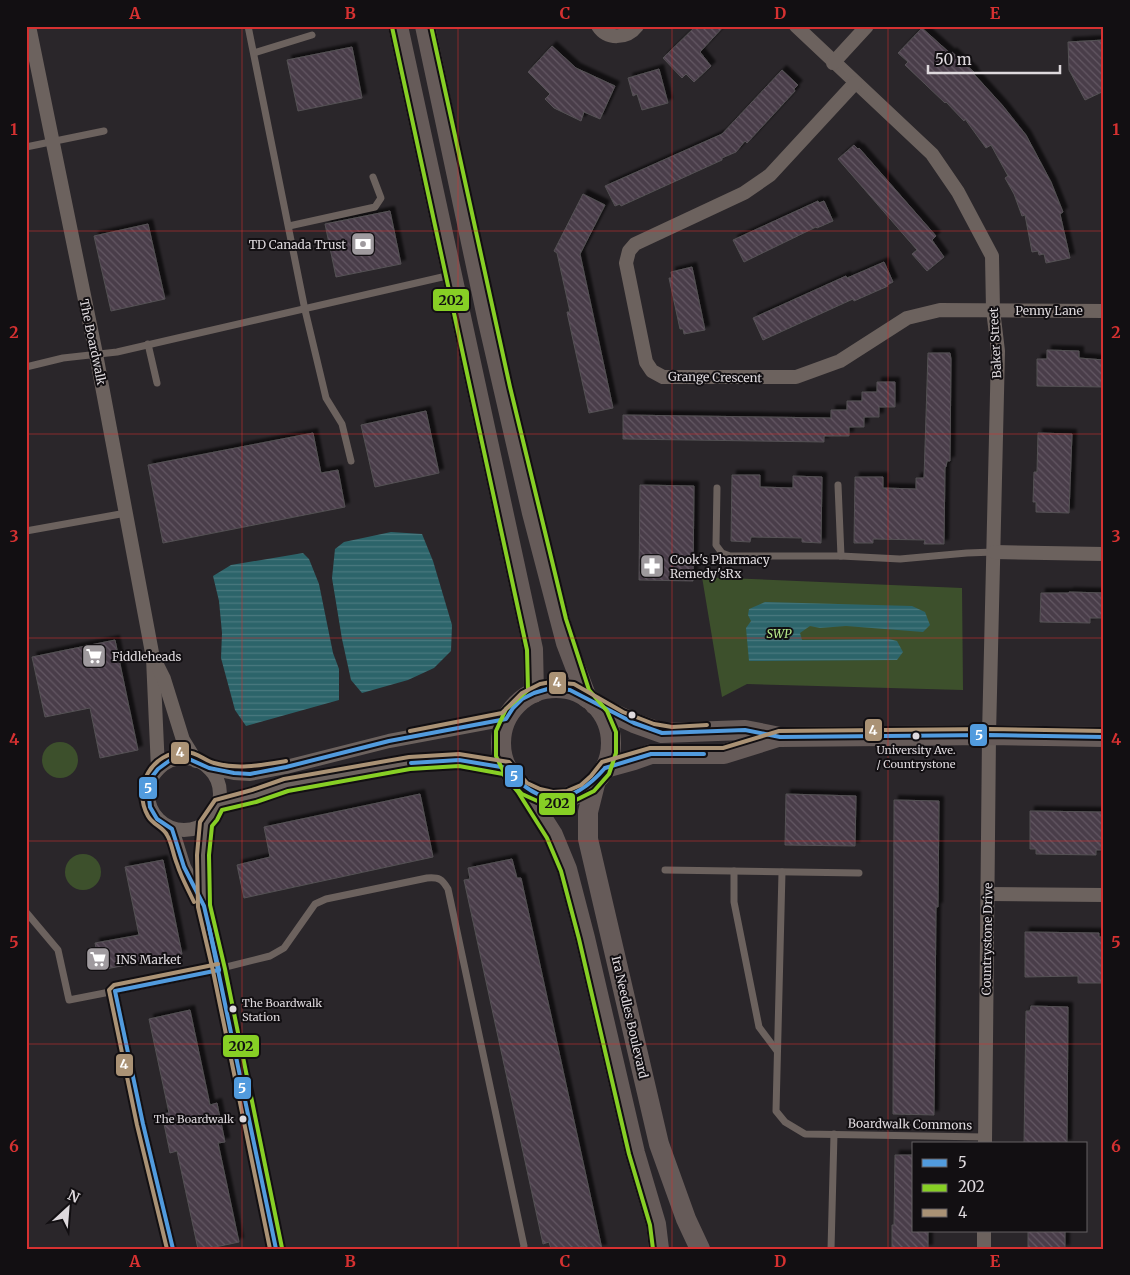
<svg xmlns="http://www.w3.org/2000/svg" width="1130" height="1275" font-family="Merriweather,serif">
<style>
.park{fill:#3d502c}
.water{fill:url(#water-rules)}
.building{fill:url(#building-back-hatch);stroke:#545154;filter:url(#shadow)}
.lines{fill:none;stroke-linecap:round;stroke-linejoin:round}
.lane{stroke:#6c625e;stroke-width:7}
.street{stroke:#6c625e;stroke-width:14}
.secondary{stroke:#665b59;stroke-width:20}
.bus-1-casing{stroke:#120f12;stroke-width:8}
.bus-2-casing{stroke:#120f12;stroke-width:8}
.bus-3-casing{stroke:#120f12;stroke-width:8}
.bus-1{stroke:#519bde;stroke-width:4}
.bus-2{stroke:#87cf25;stroke-width:4}
.bus-3{stroke:#aa9275;stroke-width:4}
.grid{fill:none;stroke:#d63131;stroke-width:1;stroke-opacity:0.55}
.bus-dot{fill:#ded9dd;stroke:#120f12;stroke-width:2}
.labels{text-anchor:middle;dominant-baseline:central;stroke-width:4;stroke-linejoin:round;paint-order:stroke}
.bus-label{font-size:11px;fill:#ded9dd;stroke:#120f12}
.poi-label{font-size:12px;fill:#ded9dd;stroke:#120f12;text-anchor:start}
.street-label{font-size:12px;fill:#ded9dd;stroke:#120f12}
.park-label{font-size:12px;font-style:italic;fill:#b4e888;stroke:#120f12}
.line-badge{stroke:#120f12;stroke-width:2}
.badge-label{font-size:14px;text-anchor:middle;font-weight:bold;fill:#fff}
.pale-badge-label{font-size:14px;text-anchor:middle;font-weight:bold;fill:#111}
.neatline{fill:none;stroke:#d63131;stroke-width:2}
.grid-label{font-size:16px;text-anchor:middle;font-weight:bold;fill:#d63131}
</style>
<defs>
<pattern id="water-rules" width="6" height="5" patternUnits="userSpaceOnUse" patternTransform="scale(1.25)"><rect width="6" height="5" fill="#2c646a"/><path d="M0 2.5h6" fill="none" stroke="#4a7a7f"/></pattern>
<pattern id="building-back-hatch" width="6" height="6" patternUnits="userSpaceOnUse" patternTransform="scale(1.25)"><rect width="6" height="6" fill="#493d49"/><path d="M-1 5l2 2M0 0l6 6M5-1l2 2" fill="none" stroke="#635863"/></pattern>
<filter id="shadow"><feDropShadow dx="4.5" dy="-4.5" stdDeviation="1" flood-color="#0009"/></filter>
</defs>
<rect width="100%" height="100%" fill="#2a262a"/>
<!-- park -->
<g class="park">
<path d="M702,577L962,588L963,690L747,684L722,697Z"/>
<circle cx="60" cy="760" r="18"/>
<circle cx="83" cy="872" r="18"/>
</g>
<!-- water -->
<g class="water">
<path d="M391,532L422,534L433,561L452,625L451,651L434,668L408,680L362,693L351,680L342,639L332,578L335,549L344,542Z"/>
<path d="M303,553L309,559L319,584L333,653L339,669V700L246,726L235,710L221,658L222,633L219,601L213,576L231,565Z"/>
<path d="M765,602L912,606L925,612L930,625L923,632L846,626L820,628L810,626L800,633L802,640L889,639L897,641L903,652L897,660L749,661L746,628L751,621L748,615L749,609Z"/>
</g>
<!-- building -->
<g class="building">
<path d="M696,26H724L700,52L711,66L694,82L686,74L682,78L663,58Z"/>
<path d="M922,28L951,54L952,52L974,72L973,73L1003,106L1026,135L1051,182L1063,212L1060,214L1070,258L1046,263L1044,254L1039,255L1038,251L1032,252L1025,215L1022,216L1014,194L1005,178L1008,176L991,145L986,148L965,119L964,121L946,102L945,103L905,65L908,62L898,53Z"/>
<path d="M1104,40V91L1085,100L1069,70L1068,42Z"/>
<path d="M552,46L576,68L615,86L600,119L584,112L581,121L554,108L545,99L550,94L528,72Z"/>
<path d="M352,47L362,98L298,111L287,60Z"/>
<path d="M659,69L668,103L642,110L637,94L633,96L628,78Z"/>
<path d="M782,70L798,85L794,89L795,91L747,143L745,141L736,152L722,158V160L621,206L620,204L615,206L605,186L722,134Z"/>
<path d="M854,145L858,149L859,148L936,236L932,240L944,257L927,271L912,254L917,250L838,159Z"/>
<path d="M583,194L605,205L580,254L613,408L589,413L568,317L567,312H570L557,253L554,251Z"/>
<path d="M818,201L819,203L824,201L833,221L817,228L816,227L744,262L733,240Z"/>
<path d="M390,211L401,264L336,277L325,224Z"/>
<path d="M148,224L165,299L111,311L94,236Z"/>
<path d="M884,262L893,282L887,285L888,286L854,301L853,299L763,340L753,318L846,276L847,278Z"/>
<path d="M692,267L705,330L684,334L683,329H680L669,278H672L671,272Z"/>
<path d="M1047,350L1079,351V358L1104,360V387L1037,386V359H1047Z"/>
<path d="M928,353H950L951,359L950,461H947L946,467H945L944,544H924L925,540L873,539V543H854L855,477H883V488L916,489V478H924Z"/>
<path d="M877,382H895V407H879V417H864V427H849V436H824V442L623,439V415L831,418V410H847V401H862V392H877Z"/>
<path d="M426,411L439,473L375,487L361,425Z"/>
<path d="M313,433L321,473L338,470L345,507L163,543L148,465Z"/>
<path d="M1038,433L1072,434L1069,513L1036,512V502H1033L1034,472H1037Z"/>
<path d="M732,475H760V487L793,488V476L822,477L821,543L802,542V538L751,537L750,542L731,541Z"/>
<path d="M640,485L694,486L693,581L639,580Z"/>
<path d="M1069,592L1104,593V618H1090V623L1040,622L1041,593H1069Z"/>
<path d="M115,640L138,750L100,758L90,708L45,717L32,657Z"/>
<path d="M420,794L433,857L244,898L237,865L270,857L264,827Z"/>
<path d="M786,794L856,796L855,846L785,845Z"/>
<path d="M894,800L939,801L938,907H936L934,1115L893,1114Z"/>
<path d="M1030,811L1102,812V850H1096V855L1036,854V849H1030Z"/>
<path d="M512,859L517,878H521L602,1249H584L583,1246L572,1249H551L549,1242L543,1244L464,880L470,879L468,868Z"/>
<path d="M163,860L182,954L101,970L95,943L139,935L125,867Z"/>
<path d="M1025,932L1099,933V937H1104V983H1078V976L1025,977Z"/>
<path d="M1031,1006L1068,1007L1067,1144H1024L1026,1011H1030Z"/>
<path d="M190,1010L210,1105L217,1103L225,1142L218,1143L239,1242L206,1249H198L177,1151L170,1153L162,1114L169,1113L149,1019Z"/>
<path d="M895,1155H914V1231H928V1249H892V1225H894Z"/>
<rect x="1028" y="1231" width="37" height="18"/>
</g>
<g class="lines">
<!-- lane -->
<g class="lane">
<path d="M248,26L305,310L326,398L342,424L351,461"/>
<path d="M254,53L312,35"/>
<path d="M26,147L104,131"/>
<path d="M289,226L375,207L381,198L373,177"/>
<path d="M148,344L157,383"/>
<path d="M26,367L63,358L117,352L451,275"/>
<path d="M838,485L841,556"/>
<path d="M717,488L716,545L722,553L730,556H841L900,559L967,553L994,552"/>
<path d="M26,531L126,513"/>
<path d="M665,870L859,873"/>
<path d="M734,871V902L759,1027L777,1051"/>
<path d="M782,872L776,1111L785,1122L805,1134L985,1137"/>
<path d="M26,912L58,950L69,1000L115,991"/>
<path d="M173,1249L143,1124L115,991L190,976L270,956L284,948L315,904L326,899L427,878C439,877 442,879 448,889L524,1246L523,1249"/>
<path d="M831,1249L834,1134"/>
</g>
<!-- street -->
<g class="street">
<path d="M29,26L96,354L153,658L158,769"/>
<path d="M598,26C607,40 627,39 637,26"/>
<path d="M796,26L932,154L958,192L992,256L993,310L998,351L989,735L985,1144"/>
<path d="M833,63L867,26"/>
<path d="M855,83L770,175L744,193L635,244L629,251L626,263L646,362L652,371L663,377H796L840,361L907,318L940,310L1104,311"/>
<path d="M994,552L1104,554"/>
<path d="M156,663L164,679L183,740L196,761"/>
<circle cx="184" cy="794" r="36"/>
<path d="M209,768L234,773L250,774L286,767L389,741L506,719"/>
<path d="M218,805L254,796L286,785L409,763L459,760L507,768"/>
<path d="M206,823L203,855L204,906L219,970L276,1249"/>
<path d="M172,829L184,867L203,903"/>
<path d="M988,894L1104,895"/>
<path d="M984,1249V1231"/>
</g>
<!-- secondary -->
<g class="secondary">
<path d="M398,26L533,649L534,693"/>
<path d="M425,26L488,322L532,513L566,643L587,698"/>
<circle cx="556" cy="743" r="55"/>
<path d="M595,705L634,723L662,733L745,730L780,737L989,735L1104,737"/>
<path d="M605,768L634,760L651,754H724L778,737"/>
<path d="M596,780L588,812V839L659,1144L686,1219L700,1249"/>
<path d="M523,788L553,835L567,869L585,938L635,1153L656,1224L659,1249"/>
</g>
<defs>
<g id="bus-1">
<path d="M411,763L459,760L507,768C539,809 572,806 605,768"/>
<path d="M605,768L651,754H704"/>
<path d="M209,927L276,1249"/>
<path d="M219,970L204,906L184,867L172,829L157,819L150,807L148,788L151,778L158,769L169,761L189,759L209,768L234,773L250,774L286,767L389,741L506,719L513,708L522,699L534,693L551,688L570,690L634,723L662,733L745,730L780,737L989,735L1104,737"/>
<path d="M173,1249L143,1124L115,991L219,970"/>
</g>
<g id="bus-2">
<path d="M392,27L527,650L528,690L506,709L496,731V756L506,777L522,794L544,804L570,803L594,791L609,774L616,753V732L607,711L589,690L566,619L510,387L431,26"/>
<path d="M282,1248L225,969L210,905L209,855L212,826L217,820L222,810L256,802L288,791L410,769L459,766L503,774L518,792L547,838L561,871L579,939L629,1154L650,1225L653,1249"/>
</g>
<g id="bus-3">
<path d="M410,731L502,713L522,693L540,684L551,682L574,684L623,712L654,724L672,727L707,725"/>
<path d="M194,902C188,889 181,877 177,864C173,855 172,843 167,835C163,827 153,825 148,816C132,788 151,751 186,752C197,752 204,760 214,763C238,770 262,765 286,761"/>
<path d="M167,1249L137,1125L109,990L114,985L218,964"/>
<path d="M270,1249L213,971L198,907L197,855L200,822L215,800L252,790L284,779L409,757L459,754L509,762L527,783L540,789L553,792L567,791L581,785L591,776L602,762L650,748H723L779,731L989,729L1104,731"/>
</g>
</defs>
<!-- bus-1 casing -->
<use href="#bus-1" class="bus-1-casing"/>
<!-- bus-2 casing -->
<use href="#bus-2" class="bus-2-casing"/>
<!-- bus-3 casing -->
<use href="#bus-3" class="bus-3-casing"/>
<!-- bus-1 -->
<use href="#bus-1" class="bus-1"/>
<!-- bus-2 -->
<use href="#bus-2" class="bus-2"/>
<!-- bus-3 -->
<use href="#bus-3" class="bus-3"/>
</g>
<!-- grid -->
<path class="grid" d="M242,26V1249M458,26V1249M672,26V1249M888,26V1249M26,231H1104M26,434H1104M26,638H1104M26,841H1104M26,1044H1104"/>
<!-- icons -->
<defs>
<symbol id="bank-square" viewBox="-11 -11 22 22"><rect x="-9" y="-9" width="18" height="18" rx="4" fill="#9f9a9e" stroke="#120f12"/><path d="M-6-4H6V4H-6ZM0-2.3a2.3 2.3 0 1 0 0 4.6a2.3 2.3 0 1 0 0-4.6Z" fill="#fff"/></symbol>
<symbol id="pharmacy-square" viewBox="-11 -11 22 22"><rect x="-9" y="-9" width="18" height="18" rx="4" fill="#9f9a9e" stroke="#120f12"/><path d="M-2-6h4v4h4v4h-4v4h-4v-4h-4v-4h4Z" fill="#fff"/></symbol>
<symbol id="supermarket-square" viewBox="-11 -11 22 22"><rect x="-9" y="-9" width="18" height="18" rx="4" fill="#9f9a9e" stroke="#120f12"/><path d="M-6-5.5h2.5l.6 2H6L4.5 2H-2.5L-4.4-4H-6ZM-1.5 3.2a1.3 1.3 0 1 0 .1 0ZM3 3.2a1.3 1.3 0 1 0 .1 0Z" fill="#fff"/></symbol>
</defs>
<g fill-rule="evenodd">
<use href="#bank-square" x="349" y="230" width="28" height="28"/>
<use href="#pharmacy-square" x="638" y="552" width="28" height="28"/>
<use href="#supermarket-square" x="80" y="642" width="28" height="28"/>
<use href="#supermarket-square" x="84" y="945" width="28" height="28"/>
</g>
<!-- markers -->
<g class="bus-dot">
<circle cx="632" cy="715" r="4.5"/>
<circle cx="916" cy="736" r="4.5"/>
<circle cx="233" cy="1009" r="4.5"/>
<circle cx="243" cy="1119" r="4.5"/>
</g>
<g class="labels">
<!-- bus labels -->
<g class="bus-label">
<text x="916" y="750">University Ave.<tspan x="916" dy="14">/ Countrystone</tspan></text>
<text x="242" y="1003" text-anchor="start">The Boardwalk<tspan x="242" dy="14">Station</tspan></text>
<text x="234" y="1119" text-anchor="end">The Boardwalk</text>
</g>
<!-- poi labels -->
<g class="poi-label">
<text x="346" y="244" text-anchor="end">TD Canada Trust</text>
<text x="670" y="559">Cook's Pharmacy<tspan x="670" dy="14">Remedy'sRx</tspan></text>
<text x="112" y="656">Fiddleheads</text>
<text x="116" y="959">INS Market</text>
</g>
<!-- street labels -->
<g class="street-label">
<text x="1049" y="310">Penny Lane</text>
<text transform="translate(93 342) rotate(78)">The Boardwalk</text>
<text transform="translate(995 343) rotate(-93)">Baker Street</text>
<text transform="translate(715 377) rotate(1)">Grange Crescent</text>
<text transform="translate(987 939) rotate(-89)">Countrystone Drive</text>
<text transform="translate(630 1017) rotate(77)">Ira Needles Boulevard</text>
<text transform="translate(910 1124) rotate(1)">Boardwalk Commons</text>
</g>
<!-- park labels -->
<g class="park-label">
<text x="779" y="633">SWP</text>
</g>
</g>
<g class="line-badge">
<rect x="432" y="288" width="38" height="24" rx="5" fill="#87cf25"/>
<rect x="548" y="671" width="19" height="24" rx="5" fill="#aa9275"/>
<rect x="864" y="718" width="19" height="24" rx="5" fill="#aa9275"/>
<rect x="969" y="723" width="19" height="24" rx="5" fill="#519bde"/>
<rect x="170" y="741" width="20" height="24" rx="5" fill="#aa9275"/>
<rect x="504" y="764" width="20" height="24" rx="5" fill="#519bde"/>
<rect x="138" y="776" width="20" height="24" rx="5" fill="#519bde"/>
<rect x="538" y="792" width="38" height="24" rx="5" fill="#87cf25"/>
<rect x="222" y="1034" width="38" height="24" rx="5" fill="#87cf25"/>
<rect x="115" y="1053" width="19" height="24" rx="5" fill="#aa9275"/>
<rect x="233" y="1076" width="19" height="24" rx="5" fill="#519bde"/>
</g>
<g class="badge-label">
<text x="557" y="687">4</text>
<text x="873" y="735">4</text>
<text x="979" y="740">5</text>
<text x="180" y="757">4</text>
<text x="514" y="781">5</text>
<text x="148" y="793">5</text>
<text x="124" y="1069">4</text>
<text x="242" y="1093">5</text>
</g>
<g class="pale-badge-label">
<text x="451" y="305">202</text>
<text x="557" y="808">202</text>
<text x="241" y="1051">202</text>
</g>
<!-- border -->
<rect width="1130" height="1275" fill="none" stroke="#120f12" stroke-width="55"/>
<!-- legend -->
<rect x="912" y="1142" width="175" height="90" fill="#120f12" stroke="#646063"/>
<rect x="922" y="1159" width="25" height="8" fill="#519bde" stroke="#646063"/>
<text x="958" y="1168" font-size="15" fill="#ded9dd">5</text>
<rect x="922" y="1184" width="25" height="8" fill="#87cf25" stroke="#646063"/>
<text x="958" y="1192" font-size="15" fill="#ded9dd">202</text>
<rect x="922" y="1209" width="25" height="8" fill="#aa9275" stroke="#646063"/>
<text x="958" y="1218" font-size="15" fill="#ded9dd">4</text>
<!-- north arrow -->
<g transform="translate(68 1208) rotate(26)" stroke="#120f12" stroke-width="4" paint-order="stroke">
<path d="M0-4L9 19L0 12L-9 19Z" fill="#ded9dd"/>
<text y="-8" font-size="14" font-weight="bold" text-anchor="middle" fill="#ded9dd">N</text>
</g>
<!-- scale -->
<path d="M928 65v8h132v-8" fill="none" stroke="#ded9dd" stroke-width="2.5"/>
<text x="935" y="65" font-size="15" fill="#ded9dd" stroke="#120f12" stroke-width="4" paint-order="stroke">50 m</text>
<rect x="28" y="28" width="1074" height="1220" class="neatline"/>
<g class="grid-label">
<text x="135" y="19">A</text>
<text x="350" y="19">B</text>
<text x="565" y="19">C</text>
<text x="780" y="19">D</text>
<text x="995" y="19">E</text>
<text x="14" y="135">1</text>
<text x="1116" y="135">1</text>
<text x="14" y="338">2</text>
<text x="1116" y="338">2</text>
<text x="14" y="542">3</text>
<text x="1116" y="542">3</text>
<text x="14" y="745">4</text>
<text x="1116" y="745">4</text>
<text x="14" y="948">5</text>
<text x="1116" y="948">5</text>
<text x="14" y="1152">6</text>
<text x="1116" y="1152">6</text>
<text x="135" y="1267">A</text>
<text x="350" y="1267">B</text>
<text x="565" y="1267">C</text>
<text x="780" y="1267">D</text>
<text x="995" y="1267">E</text>
</g>
</svg>
